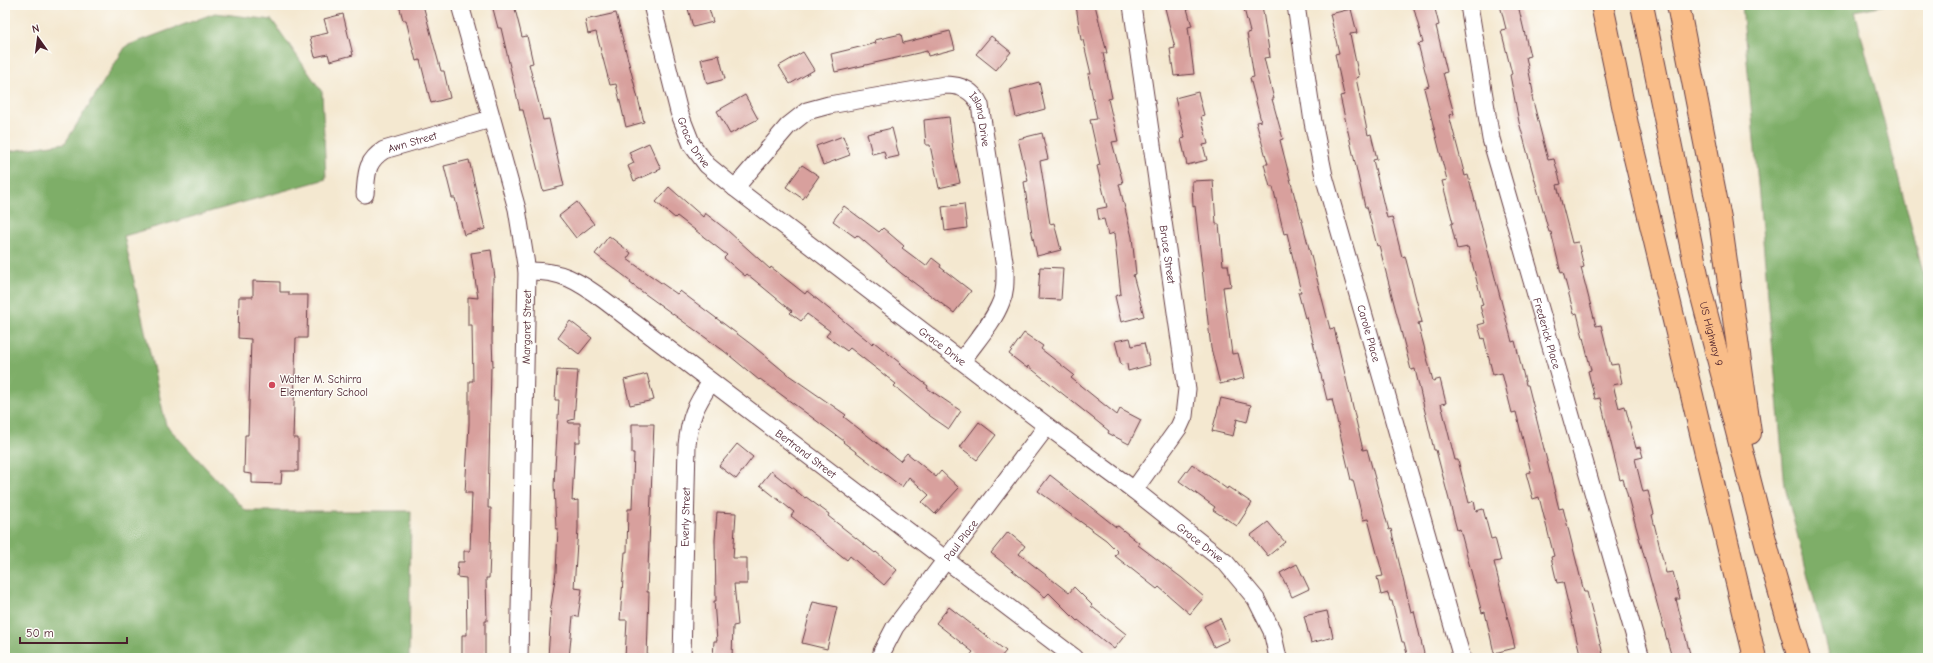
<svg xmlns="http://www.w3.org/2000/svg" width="1933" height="663" font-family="'Comic Neue',sans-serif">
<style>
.forest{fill:#7eae68;stroke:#64664a}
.building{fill:#d8a09d}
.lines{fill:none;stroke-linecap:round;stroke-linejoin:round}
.street-casing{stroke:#643d44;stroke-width:19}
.highway-casing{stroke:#643d44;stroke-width:24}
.street{stroke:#fff;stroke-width:17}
.highway{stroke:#f9bd89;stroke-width:22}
.poi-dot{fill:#d1495b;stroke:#fdfcf7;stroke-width:1.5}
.labels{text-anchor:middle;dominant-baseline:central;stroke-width:3;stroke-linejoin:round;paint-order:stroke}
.street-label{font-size:11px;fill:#4a1f2b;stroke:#fdfcf7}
.poi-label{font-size:11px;fill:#4a1f2b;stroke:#fdfcf7;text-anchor:start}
</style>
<rect width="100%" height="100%" fill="#fdfcf7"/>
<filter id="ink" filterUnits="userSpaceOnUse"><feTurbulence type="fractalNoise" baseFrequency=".025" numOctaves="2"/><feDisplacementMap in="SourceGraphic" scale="8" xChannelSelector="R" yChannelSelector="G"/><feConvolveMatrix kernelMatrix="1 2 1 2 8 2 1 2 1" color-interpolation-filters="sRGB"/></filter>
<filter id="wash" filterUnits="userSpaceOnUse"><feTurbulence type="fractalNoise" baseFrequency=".012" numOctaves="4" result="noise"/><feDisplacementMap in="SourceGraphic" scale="16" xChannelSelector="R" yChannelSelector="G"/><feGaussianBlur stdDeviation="0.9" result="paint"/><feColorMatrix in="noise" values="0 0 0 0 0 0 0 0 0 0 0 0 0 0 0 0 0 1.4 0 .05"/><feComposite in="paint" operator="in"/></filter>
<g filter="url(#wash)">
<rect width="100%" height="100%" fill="#f4e8d0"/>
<!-- forest -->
<g class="forest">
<path d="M1742,5H1884L1855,11L1928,291V658H1829L1785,487Z"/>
<path d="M215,13L272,20L322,92L326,179L124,236L166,425L246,511H411L409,658H5V152L65,143L126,46Z"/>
</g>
<g id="blocks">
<!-- building -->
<g class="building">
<path d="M399,5H423L441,71H444L450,98L431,103L420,60L416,61L406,20H403Z"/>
<path d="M492,5H514L522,37L527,36L533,63L529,64L543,120L549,119L564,186L543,191L523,110H520L501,28H498Z"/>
<path d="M687,5H708L713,22L693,27Z"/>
<path d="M1076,5H1095L1107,53H1103L1112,98L1108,99L1118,141L1112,142L1123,183L1119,184L1132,237L1136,274L1133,275L1144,316L1121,322L1115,296L1121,294L1114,233L1108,235L1104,219L1099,220L1097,209L1107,207L1097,166L1100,165L1090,120L1097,119L1088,74H1091L1083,40H1081Z"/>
<path d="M1176,5H1186L1192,26L1188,27L1194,74L1174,76L1170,49L1175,48L1165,8Z"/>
<path d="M1243,5H1262L1270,57L1264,58L1274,99H1272L1283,139L1280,140L1296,202H1297L1330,329L1334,328L1363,450L1367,449L1389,530L1391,529L1411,612L1414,611L1425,658H1408L1404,642H1402L1392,601H1390L1388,593L1381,595L1377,577L1383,576L1368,519L1363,520L1353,480H1351L1332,399L1327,400L1307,317L1305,318L1298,292H1301L1287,233L1284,234L1273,187H1270L1264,164H1268L1256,122L1261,121L1250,78L1254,77L1247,33L1250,32Z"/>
<path d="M1413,5H1434L1439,25L1436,26L1447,72L1443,73L1454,114L1449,115L1465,176L1468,175L1512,342L1515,341L1526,385H1528L1559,509L1563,508L1584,592H1587L1604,658H1581L1563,582L1557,583L1551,557L1554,556L1539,497L1533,499L1526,473L1531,472L1516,412L1512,413L1502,373L1493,375L1484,338L1482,339L1478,325L1485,323L1480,306L1483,305L1468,247L1457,249L1451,224L1453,223L1442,181L1447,180L1424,88L1429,86L1418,44L1423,43Z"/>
<path d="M1500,5H1518L1530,56L1526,57L1533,92L1532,97L1548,160L1554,159L1561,184L1557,185L1572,243L1578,242L1584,267L1581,268L1596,326L1601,325L1611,365L1618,364L1622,383L1613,385L1619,408L1625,406L1636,448L1640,447L1643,457L1635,459L1643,492L1648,491L1654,514L1652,515L1666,573L1673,572L1680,599H1676L1691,658H1672L1623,479L1620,480L1600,398L1595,399L1588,371L1591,370L1577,313L1574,314L1563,272L1561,273L1551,232H1549L1519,122L1510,75L1512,74L1501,30L1506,29Z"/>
<path d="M1351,9L1357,33L1350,34L1359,77L1356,78L1368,135L1371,134L1377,159L1373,160L1387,218L1392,217L1402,257L1405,256L1422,322L1418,323L1433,381L1440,379L1446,403L1441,404L1455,460H1458L1469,503L1474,501L1476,511L1483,509L1491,539L1495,538L1501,561L1494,562L1515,648L1494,653L1485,612L1482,613L1460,529L1457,530L1436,450H1434L1415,369L1411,370L1379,245L1377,246L1367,207H1365L1340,96L1344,95L1335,54L1339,53L1330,14Z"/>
<path d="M616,13L644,122L626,127L616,84L610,85L596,32L588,34L585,20Z"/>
<path d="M343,14L353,55L330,61L328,54L315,57L310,37L328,33L324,19Z"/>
<path d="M950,31L955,49L928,56L927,51L835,72L831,54L876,43L875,40L901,34L903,43Z"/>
<path d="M991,36L1011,52L996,70L976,54Z"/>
<path d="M803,52L814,70L790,84L779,66Z"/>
<path d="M719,55L725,79L707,84L701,59Z"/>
<path d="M1039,82L1045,109L1016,117L1010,90Z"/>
<path d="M1198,92L1204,115L1201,116L1208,144L1203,145L1207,160L1187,165L1181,139L1185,138L1175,98Z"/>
<path d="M745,95L758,119L730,134L717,111Z"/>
<path d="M949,117L953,150L960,183L939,188L930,145H926L924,120Z"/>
<path d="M892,128L899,156L886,159L884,151L872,154L867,134Z"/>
<path d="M1042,133L1048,159L1040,161L1050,224L1054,223L1061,250L1037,256L1032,233L1024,182L1028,181L1018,139Z"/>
<path d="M843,136L850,155L823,165L816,146Z"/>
<path d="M649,143L661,169L634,181L628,166L634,163L629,152Z"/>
<path d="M469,160L485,229L464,235L455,198H452L444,166Z"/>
<path d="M802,165L819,176L803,199L786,187Z"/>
<path d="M1213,180L1216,224H1219L1223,265H1228L1231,286L1223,287L1232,354L1238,353L1244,378L1220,384L1211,348L1195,206L1193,207L1192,181Z"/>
<path d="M669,187L703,217L705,213L728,231L770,269L771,267L805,294L807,291L872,344L874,342L900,363L899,364L928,386L927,388L961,411L949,429L930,416L894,386L896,384L850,348L847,351L826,336L830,331L807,314L801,321L790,313L792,311L747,274L745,276L724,258L727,255L677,216L675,218L656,202Z"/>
<path d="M577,202L594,224L576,238L559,216Z"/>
<path d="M964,204L967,228L945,231L942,207Z"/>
<path d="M844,206L879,232L883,228L904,246L902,248L926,266L932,258L941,265L940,267L971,291L954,313L901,273L857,235L855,237L833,221Z"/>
<path d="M609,236L631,253L627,259L677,294L680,291L752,345L787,374L846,415L844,417L900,461L907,453L936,477L941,471L959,488L935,514L922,502L929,495L909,477L902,487L843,442L844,441L760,379L759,380L724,351L630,283L631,281L595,254Z"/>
<path d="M491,250L495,278H493L492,340L493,367H491L488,508H491L490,552L489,578H486L487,621H485V658H462V635H467L466,578L457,577L458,562H464V551H470L472,493H465L469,424V381H473L472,325H468V297L478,298L471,253Z"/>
<path d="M1040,267L1063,268L1061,300L1038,299Z"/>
<path d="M253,281L280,282V292H289V295H308L307,338H296L293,438H298V471H282L281,484L252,483V474L244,473L245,435H248L251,339L238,338L239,297H253Z"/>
<path d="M570,321L592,338L579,354L558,338Z"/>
<path d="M1024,333L1043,346L1041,349L1074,375L1071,378L1117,415L1120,409L1141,420L1129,444L1108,433L1109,431L1028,366L1027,368L1009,354Z"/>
<path d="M1130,338L1132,346L1144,343L1150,365L1128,371L1127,364L1121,365L1115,341Z"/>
<path d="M557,370L578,371L574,419L568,421L569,423H580V442H575L572,501L578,500V528L574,588L582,589L578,617L573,616L569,658L548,657L551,613H550L556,572L558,529H556L554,485L559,400H555Z"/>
<path d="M647,374L654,400L630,405L624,380Z"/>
<path d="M1221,398L1251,405L1247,422L1237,419L1233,436L1212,431Z"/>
<path d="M979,422L996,435L977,460L960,447Z"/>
<path d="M632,424H654L647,592H649L647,658H625L627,620H620L625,552H627L628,509H632L634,453H632Z"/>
<path d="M737,444L753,457L736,479L719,466Z"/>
<path d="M1192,464L1227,489L1228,487L1252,503L1237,526L1213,510L1215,507L1179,481Z"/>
<path d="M771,471L805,498L806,497L829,514L828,516L875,553L876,552L897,570L884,585L850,556L847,560L791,516L794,512L760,485Z"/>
<path d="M1050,475L1116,527L1118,526L1139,543L1138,545L1182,578L1204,597L1190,614L1159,587L1157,589L1115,556L1118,552L1106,540L1038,491Z"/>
<path d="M717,512L736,513L733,558H747V584H734L738,625L733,626L732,658H713L714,641H717L714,601H716L715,540Z"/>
<path d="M1268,522L1285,542L1268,556L1251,535Z"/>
<path d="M1008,532L1025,546L1019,554L1069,593L1074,587L1092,605L1091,606L1126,634L1114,649L1078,620L1077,621L1049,593L1045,597L991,553Z"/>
<path d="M1297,564L1309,589L1292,597L1280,573Z"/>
<path d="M813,602L837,607L827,649L802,643Z"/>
<path d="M949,607L1006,651L1000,658H968L973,652L936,623Z"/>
<path d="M1327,611L1333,637L1311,643L1304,616Z"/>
<path d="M1220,618L1229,640L1214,647L1204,626Z"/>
</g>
</g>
</g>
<g filter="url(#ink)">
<use href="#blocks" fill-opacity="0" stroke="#643d44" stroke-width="1"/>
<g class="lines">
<defs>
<g id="street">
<path d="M460,5L517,209L527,271L519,658"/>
<path id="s1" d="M652,5L679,112L692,145L707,165L735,188L1047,426L1134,490L1226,563L1256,599L1272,631L1278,658"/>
<path id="s2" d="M1132,5L1187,389L1184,416L1179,427L1134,490"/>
<path id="s3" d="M1296,5L1313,122L1324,176L1462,658"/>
<path id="s4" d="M1469,5L1491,139L1641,658"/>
<path id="s5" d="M735,188L788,126L807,111L829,105L945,85C961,85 973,90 980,105L1005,268C1005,279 1006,291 1001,302C993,323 975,342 962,361"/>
<path id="s6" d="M365,194C367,174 365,162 384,150L491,119"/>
<path id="s7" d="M527,271C561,270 578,281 604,300L1075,658"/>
<path id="s8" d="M682,658L687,445C690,417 695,406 711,382"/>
<path id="s9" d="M881,658L882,652L895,627L1047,426"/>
</g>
<g id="highway">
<path d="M1602,5L1628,129L1755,658"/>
<path id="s10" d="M1642,5L1700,289L1770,559L1799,658"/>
<path d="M1678,5L1720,219L1750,433"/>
</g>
</defs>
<!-- street casing -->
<use href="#street" class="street-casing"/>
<!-- highway casing -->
<use href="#highway" class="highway-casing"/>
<!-- street -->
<use href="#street" class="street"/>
<!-- highway -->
<use href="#highway" class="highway"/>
</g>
</g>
<!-- markers -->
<circle class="poi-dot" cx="272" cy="385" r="4"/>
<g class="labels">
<!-- street labels -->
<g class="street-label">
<text stroke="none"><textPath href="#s5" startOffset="303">Island Drive</textPath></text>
<text stroke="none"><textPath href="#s1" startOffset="144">Grace Drive</textPath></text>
<text stroke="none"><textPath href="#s6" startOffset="80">Awn Street</textPath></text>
<text stroke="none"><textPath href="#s2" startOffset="252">Bruce Street</textPath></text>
<text transform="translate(527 327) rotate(-89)">Margaret Street</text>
<text stroke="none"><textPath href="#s4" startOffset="338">Frederick Place</textPath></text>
<text stroke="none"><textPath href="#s3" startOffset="337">Carole Place</textPath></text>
<text stroke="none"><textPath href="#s10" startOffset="336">US Highway 9</textPath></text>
<text stroke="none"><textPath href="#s1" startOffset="468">Grace Drive</textPath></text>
<text stroke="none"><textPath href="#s7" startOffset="338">Bertrand Street</textPath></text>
<text stroke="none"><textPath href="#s8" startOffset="141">Everly Street</textPath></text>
<text stroke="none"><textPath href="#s9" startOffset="143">Paul Place</textPath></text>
<text stroke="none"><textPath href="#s1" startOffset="792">Grace Drive</textPath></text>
</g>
<!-- poi labels -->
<g class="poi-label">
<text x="280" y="379">Walter M. Schirra<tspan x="280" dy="13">Elementary School</tspan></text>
</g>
</g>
<!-- margin -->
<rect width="1933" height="663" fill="none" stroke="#fdfcf7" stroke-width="20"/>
<!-- north arrow -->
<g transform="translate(38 38) rotate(346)" stroke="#fdfcf7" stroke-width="3" paint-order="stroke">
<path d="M0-3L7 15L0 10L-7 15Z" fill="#4a1f2b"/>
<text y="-6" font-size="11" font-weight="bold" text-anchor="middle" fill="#4a1f2b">N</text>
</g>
<!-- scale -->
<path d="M20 637v6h107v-6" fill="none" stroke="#4a1f2b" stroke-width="2"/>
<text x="26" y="637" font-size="12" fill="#4a1f2b" stroke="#fdfcf7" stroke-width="3" paint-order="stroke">50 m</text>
</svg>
